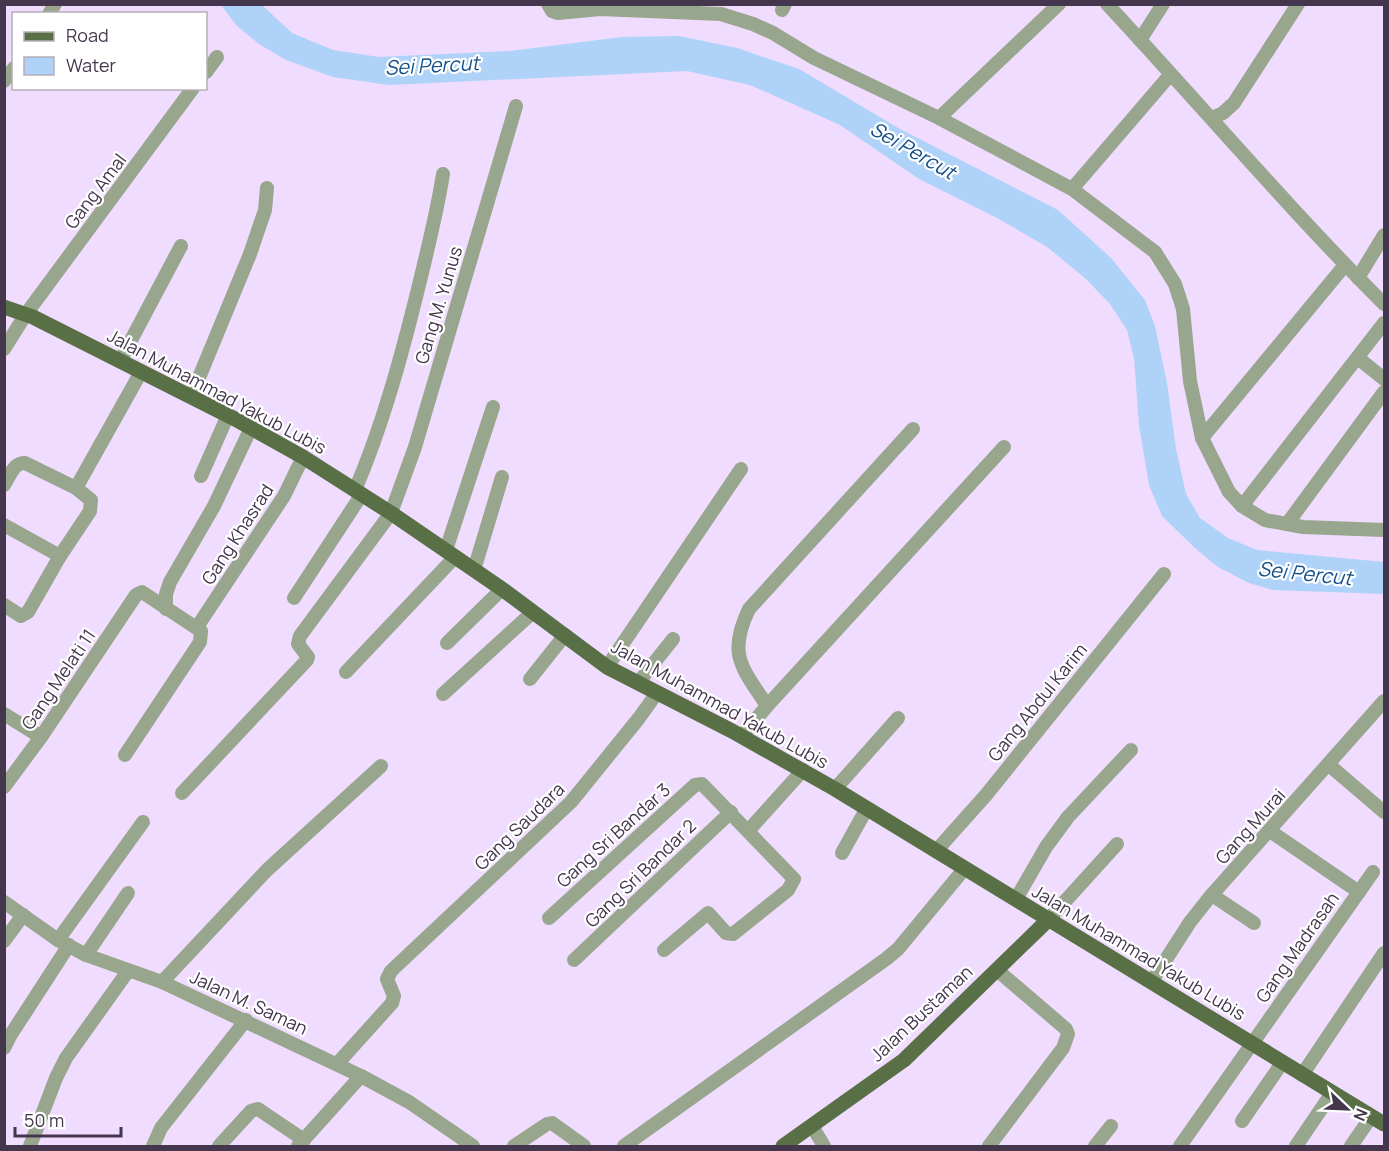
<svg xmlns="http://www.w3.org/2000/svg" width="1389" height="1151" font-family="Manrope,sans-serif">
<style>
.water{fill:#afd2f9}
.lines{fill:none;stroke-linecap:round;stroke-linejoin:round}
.minor{stroke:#98a68e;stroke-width:14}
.major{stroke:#597046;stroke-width:15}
.labels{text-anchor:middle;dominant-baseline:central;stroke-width:4.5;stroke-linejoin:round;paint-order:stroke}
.street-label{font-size:18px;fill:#44374d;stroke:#fff}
.water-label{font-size:20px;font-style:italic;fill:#134f8a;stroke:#fff}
</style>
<rect width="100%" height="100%" fill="#f0dcfe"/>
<!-- water -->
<path class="water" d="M221,5H262L292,33L333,50L379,57L510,51L622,37L679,36L737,48L799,69L900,129L1058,210L1111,258L1145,300L1155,326L1167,383L1176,449L1186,494L1200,518L1228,538L1257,550L1384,562V594L1273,590L1249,583L1218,567L1196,549L1162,516L1149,485L1139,426L1134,358L1127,330L1110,304L1085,278L1047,247L999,219L919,179L840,125L750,85L687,71L389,85L333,77L286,60L259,44L237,26Z"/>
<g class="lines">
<!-- minor -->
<g class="minor">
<path d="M548,4L552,11L558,13L600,9L721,14L753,24L773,33L814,58L939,118L1072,189L1155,252L1175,284L1183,309L1190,381L1202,438L1229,492L1242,506L1265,520L1303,527L1384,530"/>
<path d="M1107,4C1200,104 1288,208 1384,304"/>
<path d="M782,10L785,4"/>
<path d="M49,14L55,4"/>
<path d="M1140,40L1163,4"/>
<path d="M206,72L217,57"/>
<path d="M4,81L14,68"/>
<path d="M939,118L1059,4"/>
<path d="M1212,118L1223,113L1234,103L1298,4"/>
<path d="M1072,189L1170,75"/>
<path d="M1358,278L1384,235"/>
<path d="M4,349L26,314L193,88"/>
<path d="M1358,358L1384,379"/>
<path d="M120,361L181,246"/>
<path d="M191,397L250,254L265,210L267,188"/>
<path d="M1202,438L1345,265"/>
<path d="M201,476L228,415"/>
<path d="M4,485C10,476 14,462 25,463L76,488L141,372"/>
<path d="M355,490C383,425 402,354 419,285C428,248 437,212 443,174"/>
<path d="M1242,506L1384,323"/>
<path d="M1287,524L1384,392"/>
<path d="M4,525L60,556"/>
<path d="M446,550L493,407"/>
<path d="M474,570L502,477"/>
<path d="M294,598L362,494"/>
<path d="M4,605L21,616L28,612L60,556L90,511L91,500L76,488"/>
<path d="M166,609V594L170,582L214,506L251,428"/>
<path d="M197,627L284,496L303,457"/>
<path d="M447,643L502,589"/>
<path d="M607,667L741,469"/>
<path d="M346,672L455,557"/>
<path d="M530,679L565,635"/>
<path d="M638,683L673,639"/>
<path d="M443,694L533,612"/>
<path d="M767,706C742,667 727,655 749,609L913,429"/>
<path d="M4,714L41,737"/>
<path d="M742,736L767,706L1004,447"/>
<path d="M1329,765L1384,812"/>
<path d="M4,787L41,737L136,595L142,592L201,631L200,642L125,755"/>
<path d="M835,789L898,718"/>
<path d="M182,793L307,660L308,657L298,644L300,636L391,513L415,447L516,106"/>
<path d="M749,830L803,770"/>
<path d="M1270,831L1359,892"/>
<path d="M936,851L986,795L1164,574"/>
<path d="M842,853L867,808"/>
<path d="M1212,895L1254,923"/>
<path d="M1016,899L1046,847L1068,817L1131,750"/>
<path d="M4,902L58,940L86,955L162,982L361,1076L409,1102L473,1146"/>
<path d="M549,918L695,785L702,784L794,879L788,890L733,934L726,933L708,913L664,950"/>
<path d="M1049,919L1117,844"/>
<path d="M58,940L143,822"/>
<path d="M4,941L23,915"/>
<path d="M86,955L128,893"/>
<path d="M574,960L731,812"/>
<path d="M1152,981L1190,922L1209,898L1384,701"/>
<path d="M162,982L267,870L381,766"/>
<path d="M4,1048L10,1036L69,945"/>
<path d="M337,1064L392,1003L394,996L387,979L391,971L571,802L639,718L657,693"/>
<path d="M1302,1075L1384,953"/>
<path d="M1242,1121L1282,1063"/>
<path d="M812,1126L824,1146"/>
<path d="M30,1146L56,1078L66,1058L128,971"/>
<path d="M153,1146L161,1128L246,1020"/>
<path d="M219,1146L251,1111L258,1109L304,1140"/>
<path d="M298,1146L361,1076"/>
<path d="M514,1146L547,1124L552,1123L584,1146"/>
<path d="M624,1146L886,959L898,949L965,868"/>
<path d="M989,1146L1063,1048L1068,1034L1066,1029L997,970"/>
<path d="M1095,1146L1111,1126"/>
<path d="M1180,1146L1373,872"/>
<path d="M1296,1146L1332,1093"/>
<path d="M1351,1146L1371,1117"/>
</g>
<!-- major -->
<g class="major">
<path d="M4,307L33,317L235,419L303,457L391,513L502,589L607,667L732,731L835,789L1384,1124"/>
<path d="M783,1146L904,1060L1049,919"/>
</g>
</g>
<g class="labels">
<!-- street labels -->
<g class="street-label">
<text transform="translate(95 191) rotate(-53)">Gang Amal</text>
<text transform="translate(438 305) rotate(-73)">Gang M. Yunus</text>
<text transform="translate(217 391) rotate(28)">Jalan Muhammad Yakub Lubis</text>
<text transform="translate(237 534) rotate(-57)">Gang Khasrad</text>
<text transform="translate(58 679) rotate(-56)">Gang Melati 11</text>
<text transform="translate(1037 702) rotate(-51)">Gang Abdul Karim</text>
<text transform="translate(720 704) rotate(29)">Jalan Muhammad Yakub Lubis</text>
<text transform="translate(519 826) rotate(-44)">Gang Saudara</text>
<text transform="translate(1250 826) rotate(-48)">Gang Murai</text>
<text transform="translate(613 835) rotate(-42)">Gang Sri Bandar 3</text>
<text transform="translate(640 873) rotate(-44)">Gang Sri Bandar 2</text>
<text transform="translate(1297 947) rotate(-55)">Gang Madrasah</text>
<text transform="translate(1139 952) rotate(31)">Jalan Muhammad Yakub Lubis</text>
<text transform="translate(249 1002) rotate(25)">Jalan M. Saman</text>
<text transform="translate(921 1013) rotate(-43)">Jalan Bustaman</text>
</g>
<!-- water labels -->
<g class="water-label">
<text transform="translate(432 65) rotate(-3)">Sei Percut</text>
<text transform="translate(913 150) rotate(30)">Sei Percut</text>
<text transform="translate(1305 573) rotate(6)">Sei Percut</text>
</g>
</g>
<!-- border -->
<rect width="1389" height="1151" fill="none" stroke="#44374d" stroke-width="12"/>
<!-- legend -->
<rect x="12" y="12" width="195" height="78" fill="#ffffff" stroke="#b4afb8" stroke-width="1.5"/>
<rect x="24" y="32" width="30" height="9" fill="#597046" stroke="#b4afb8" stroke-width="1.5"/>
<text x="66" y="42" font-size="18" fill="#44374d">Road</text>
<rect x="24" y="57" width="30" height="18" fill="#afd2f9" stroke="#b4afb8" stroke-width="1.5"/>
<text x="66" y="72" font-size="18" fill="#44374d">Water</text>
<!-- north arrow -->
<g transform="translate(1347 1109) rotate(113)" stroke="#ffffff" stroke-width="4.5" paint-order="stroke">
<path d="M0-4.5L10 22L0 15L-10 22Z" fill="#44374d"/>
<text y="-9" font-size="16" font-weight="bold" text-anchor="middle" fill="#44374d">N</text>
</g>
<!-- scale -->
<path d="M15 1127v9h106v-9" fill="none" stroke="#44374d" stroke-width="3"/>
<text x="24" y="1127" font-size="18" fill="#44374d" stroke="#ffffff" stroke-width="4.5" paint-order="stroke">50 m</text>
</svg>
